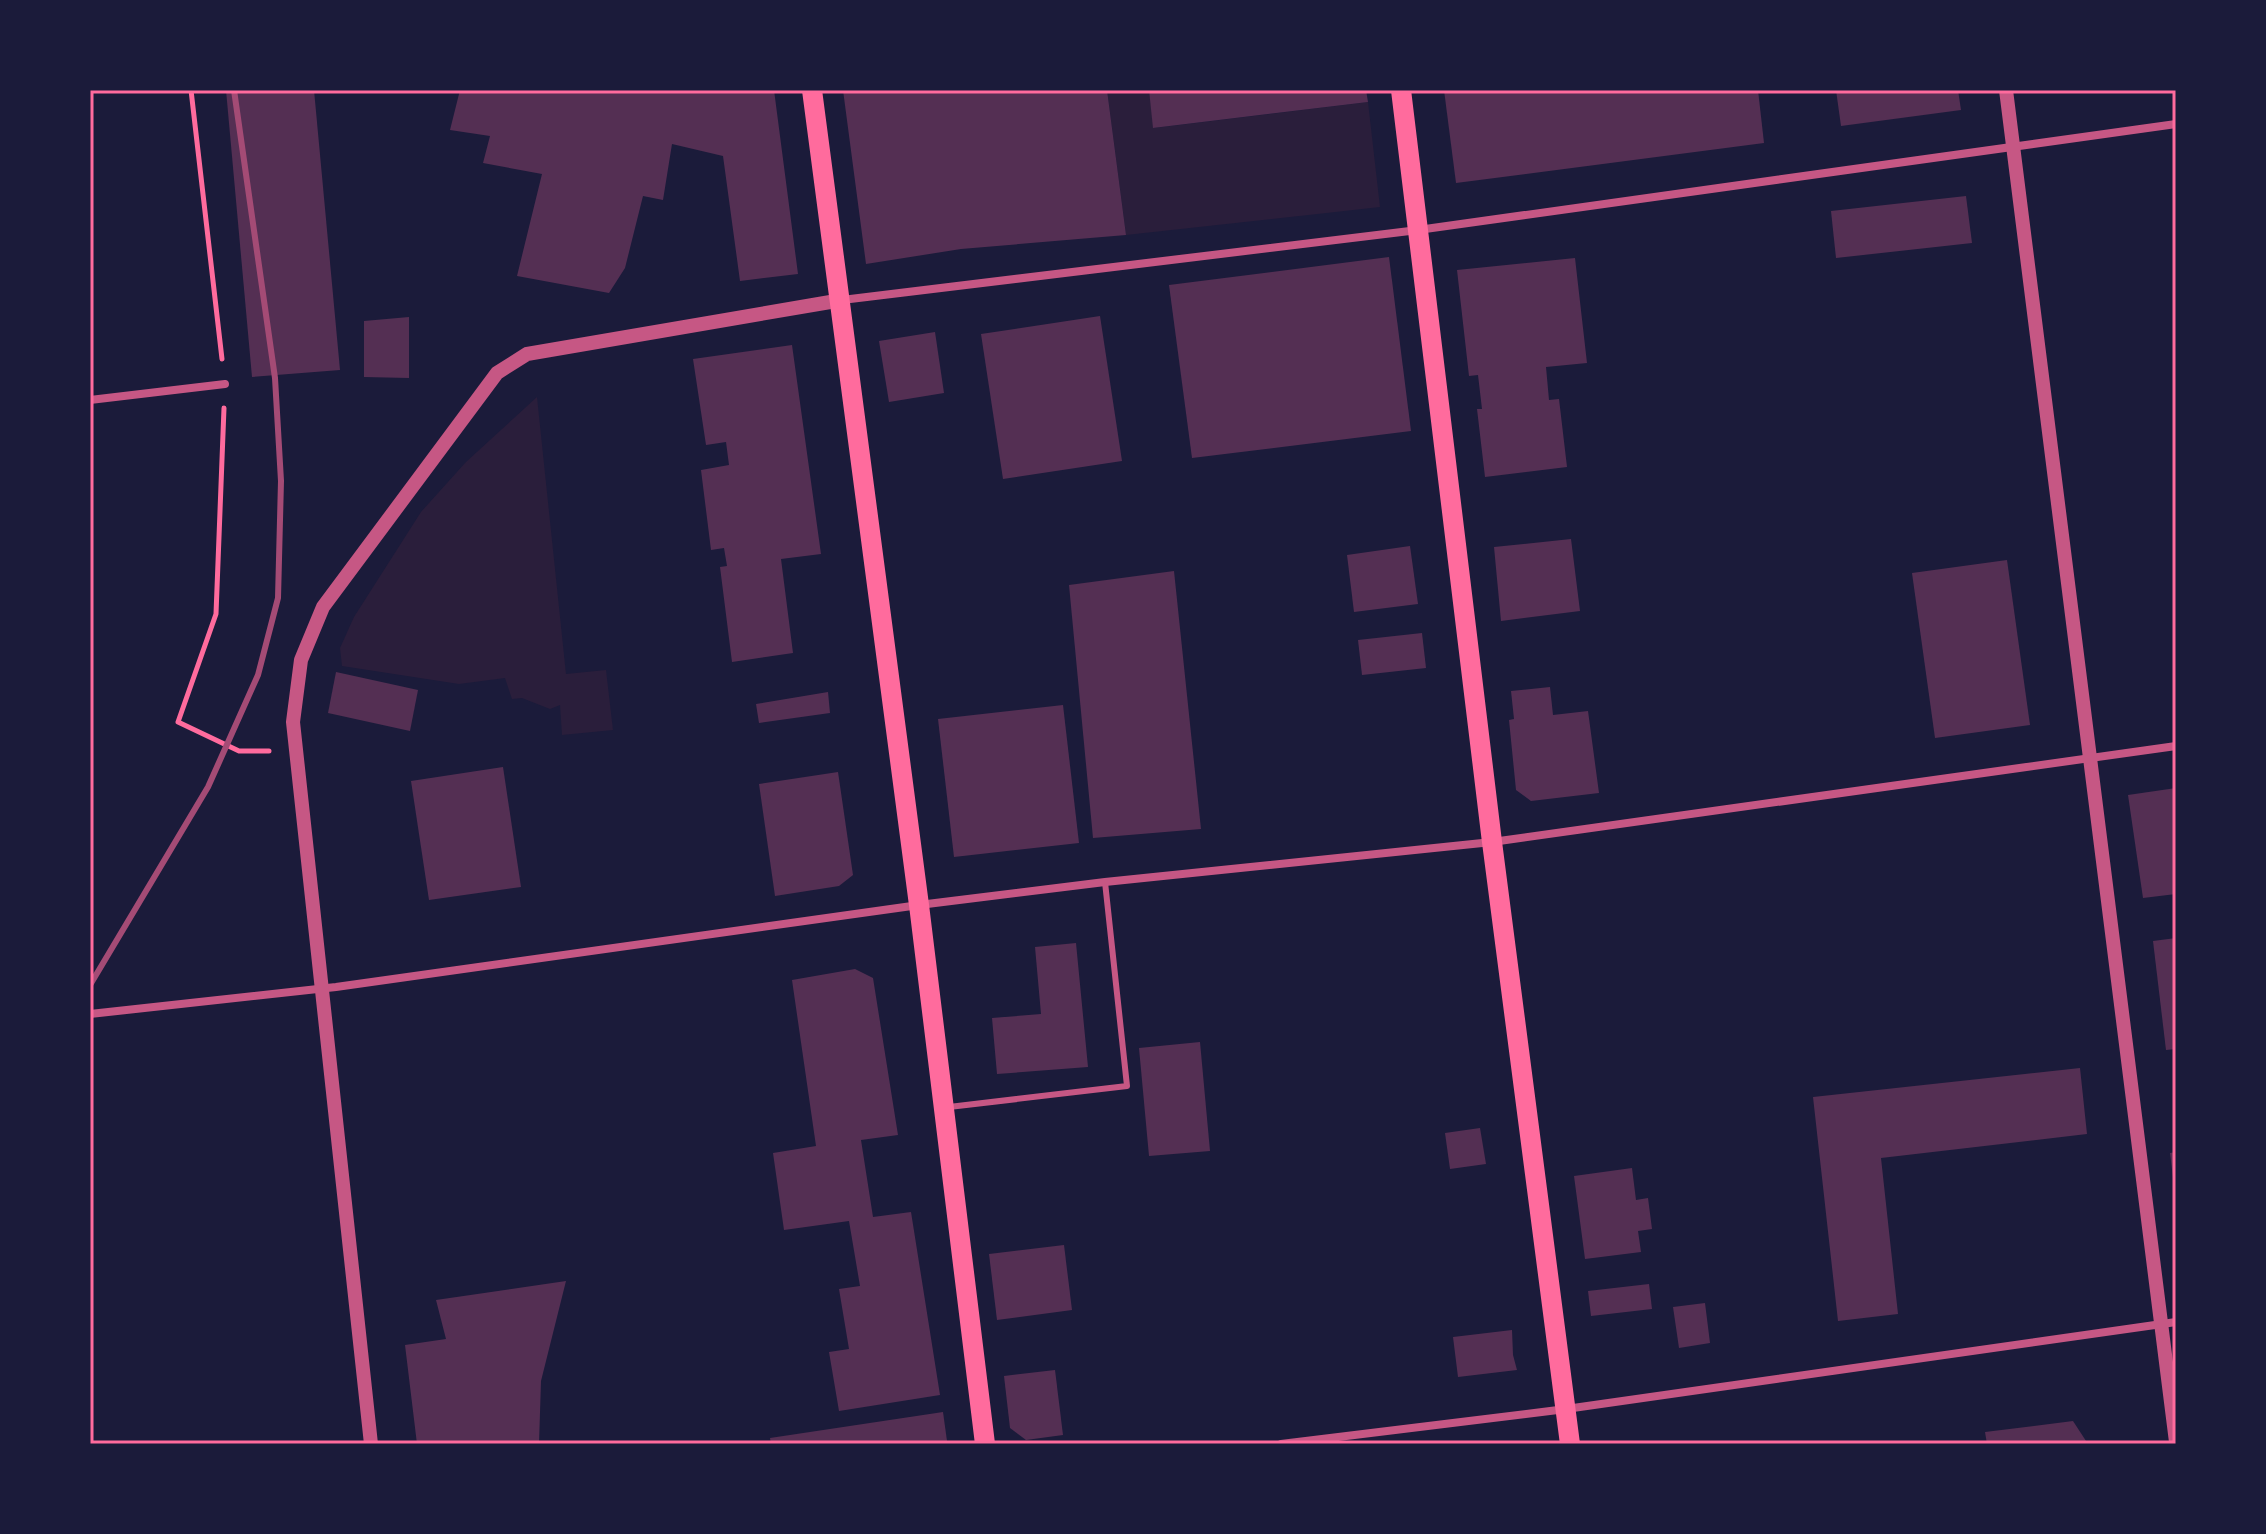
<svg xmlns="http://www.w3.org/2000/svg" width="2266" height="1534" font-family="'Noto Serif',serif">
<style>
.green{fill:#2a1e3b}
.building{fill:#542f53}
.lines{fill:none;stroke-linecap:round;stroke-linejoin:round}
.path{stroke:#ff6b9d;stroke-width:5}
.service{stroke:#c65784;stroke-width:6}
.minor{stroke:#c65784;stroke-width:8}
.tertiary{stroke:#c65784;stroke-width:14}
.primary{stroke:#ff6b9d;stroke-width:20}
.rail{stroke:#a44b75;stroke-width:6}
.neatline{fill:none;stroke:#ff6b9d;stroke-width:3}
</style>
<rect width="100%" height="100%" fill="#1b1b3a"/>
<!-- green -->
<g class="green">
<path d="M1107,90H1149L1154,128L1368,102L1380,207L1126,235Z"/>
<path d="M537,397L566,674L606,670L613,730L562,735L560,705L550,709L522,698L512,699L505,678L459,684L342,666L340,648L354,617L421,512L466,462Z"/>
</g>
<!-- building -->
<g class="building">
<path d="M226,90H314L340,370L252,377Z"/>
<path d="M460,90H774L798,274L740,281L723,156L672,144L663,200L643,196L625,268L609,293L517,276L542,174L483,163L490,136L450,130Z"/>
<path d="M843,90H1107L1126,235L961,249L866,264Z"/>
<path d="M1149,90H1366L1368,102L1153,128Z"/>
<path d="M1444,90H1758L1764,143L1456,183Z"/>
<path d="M1836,90H1958L1961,110L1841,126Z"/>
<path d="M1966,196L1972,243L1836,258L1831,211Z"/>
<path d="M1389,257L1411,431L1192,458L1169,285Z"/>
<path d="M1575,258L1587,363L1546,367L1549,400L1559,399L1567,467L1485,477L1477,409H1482L1478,375L1469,376L1457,270Z"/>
<path d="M1100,316L1122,461L1003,479L981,334Z"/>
<path d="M409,317V378L364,377V321Z"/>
<path d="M935,332L944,393L889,402L879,341Z"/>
<path d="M792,345L821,554L781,559L793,653L732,662L720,567L727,566L724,548L711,550L701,470L729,465L726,442L706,445L693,359Z"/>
<path d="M1571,539L1580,611L1501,621L1494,547Z"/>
<path d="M1410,546L1418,604L1354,612L1347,555Z"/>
<path d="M2007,560L2030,725L1935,738L1912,573Z"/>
<path d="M1174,571L1201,829L1093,838L1069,585Z"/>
<path d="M1422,633L1426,668L1362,675L1358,640Z"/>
<path d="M336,672L418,690L410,731L328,713Z"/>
<path d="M1550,687L1553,715L1588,711L1599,793L1531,801L1516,790L1509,720L1514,719L1511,691Z"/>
<path d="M828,692L830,713L759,723L756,704Z"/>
<path d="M1063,705L1079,843L954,857L938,719Z"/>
<path d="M503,767L521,887L429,900L411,781Z"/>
<path d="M838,772L853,875L839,886L775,896L759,784Z"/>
<path d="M2176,788V894L2143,898L2128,795Z"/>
<path d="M2176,938V1049L2166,1050L2153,941Z"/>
<path d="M1076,943L1088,1067L997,1074L992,1018L1041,1014L1035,947Z"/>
<path d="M855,969L873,978L898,1135L861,1140L873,1217L911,1212L940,1395L839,1411L829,1352L849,1349L839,1289L860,1286L849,1221L784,1230L773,1153L816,1146L792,980Z"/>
<path d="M1200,1042L1210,1151L1149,1156L1139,1048Z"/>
<path d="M2080,1068L2087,1134L1881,1158L1898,1314L1838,1321L1813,1097Z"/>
<path d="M1480,1128L1486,1164L1450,1169L1445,1133Z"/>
<path d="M2176,1152V1186H2174L2170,1153Z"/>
<path d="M1632,1168L1636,1200L1648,1198L1652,1229L1638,1231L1641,1252L1585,1259L1574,1176Z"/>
<path d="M1064,1245L1072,1310L997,1320L989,1254Z"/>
<path d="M566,1281L541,1381L539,1444H417L405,1345L446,1339L436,1300Z"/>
<path d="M1649,1284L1652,1309L1591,1316L1588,1291Z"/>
<path d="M1705,1303L1710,1343L1679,1348L1673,1307Z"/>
<path d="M1512,1330L1513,1355L1517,1370L1458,1377L1453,1337Z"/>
<path d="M1055,1370L1063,1435L1026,1440L1010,1428L1004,1376Z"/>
<path d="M943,1412L947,1441L945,1444H771L770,1438Z"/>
<path d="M2073,1421L2088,1444H1987L1985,1432Z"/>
</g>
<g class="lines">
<!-- path -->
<g class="path">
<path d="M191,90L222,359"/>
<path d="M224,408L216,614L178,722L239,751H269"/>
</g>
<!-- service -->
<path class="service" d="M949,1107L1127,1086L1105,882"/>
<!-- minor -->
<g class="minor">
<path d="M842,300L1418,230L2176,124"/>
<path d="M90,400L225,384"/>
<path d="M90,1014L336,987L919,905L1105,882L1492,842L2176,746"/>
<path d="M1281,1444L1566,1409L2176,1322"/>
</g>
<!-- tertiary -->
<g class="tertiary">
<path d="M2006,90L2176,1442"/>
<path d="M371,1444L293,722L301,660L323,607L497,373L527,354L842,300"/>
</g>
<!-- primary -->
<g class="primary">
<path d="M812,90L919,905L985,1444"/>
<path d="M1401,90L1492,842L1570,1444"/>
</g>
<!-- rail -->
<path class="rail" d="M90,985L208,787L258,675L278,598L281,481L275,378L234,90"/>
</g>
<!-- border -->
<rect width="2266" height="1534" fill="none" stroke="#1b1b3a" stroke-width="184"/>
<rect x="92" y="92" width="2082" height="1350" class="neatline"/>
</svg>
